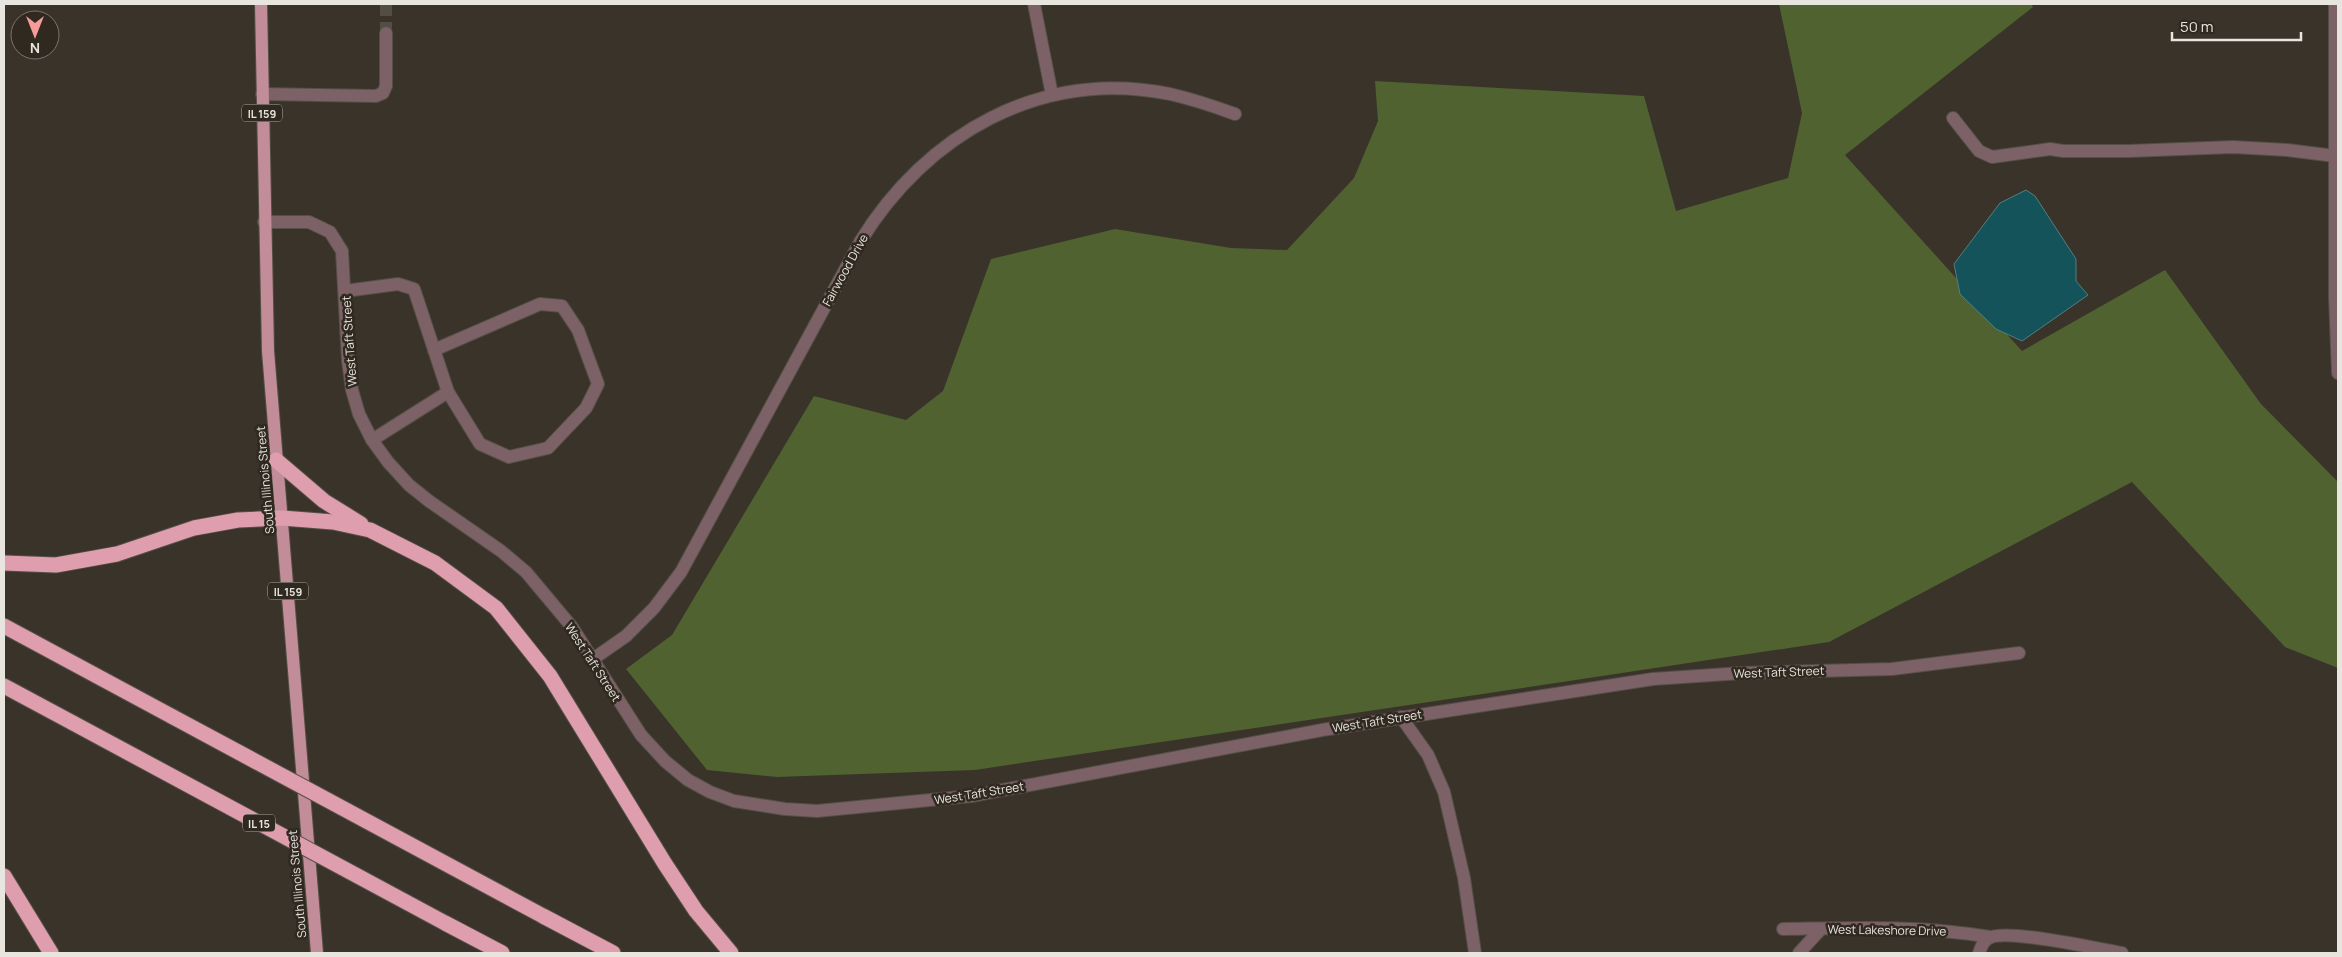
<svg xmlns="http://www.w3.org/2000/svg" width="2342" height="957" font-family="Manrope,sans-serif">
<style>
.forest{fill:#4f6230}
.water{fill:#14535a;stroke:#547e82}
.lines{fill:none;stroke-linecap:round;stroke-linejoin:round}
.minor-tunnel{stroke:#534e45;stroke-width:12;stroke-dasharray:12 6;stroke-linecap:butt}
.minor-casing{stroke:#554f47;stroke-width:14}
.major-casing{stroke:#554f47;stroke-width:14}
.highway-casing{stroke:#554f47;stroke-width:17}
.minor{stroke:#7c6167;stroke-width:12}
.major{stroke:#c28d99;stroke-width:12}
.highway{stroke:#de9ead;stroke-width:15}
.highway-bridge-casing{stroke:#554f47;stroke-width:17;stroke-linecap:butt}
.highway-bridge{stroke:#de9ead;stroke-width:15}
.labels{text-anchor:middle;dominant-baseline:central;stroke-width:5;stroke-linejoin:round;paint-order:stroke}
.shield{fill:#2f2920;stroke:#b0aca5;stroke-width:1}
.shield-label{font-size:11px;font-weight:bold;fill:#e8e4de}
.street-label{font-size:12px;fill:#e8e4de;stroke:#2f2920}
</style>
<rect width="100%" height="100%" fill="#39332a"/>
<!-- forest -->
<path class="forest" d="M1779,4H2031L2033,7L1845,155L2022,351L2165,270L2261,404L2338,482V668L2285,647L2132,482L1829,642L975,770L777,777L707,770L626,669L672,635L814,396L906,420L943,391L991,259L1115,229L1231,248L1287,250L1354,178L1378,121L1375,81L1644,96L1676,211L1788,178L1802,113Z"/>
<!-- water -->
<path class="water" d="M2026,190L2035,196L2076,259V281L2088,295L2022,341L1996,329L1960,294L1954,264L2000,203Z"/>
<g class="lines">
<!-- minor-tunnel -->
<path class="minor-tunnel" d="M386,4V33"/>
<defs>
<g id="minor">
<path d="M1034,4L1052,95"/>
<path d="M2335,4V297L2338,373"/>
<path d="M262,94L376,96L383,93L386,86V33"/>
<path d="M1953,118L1979,151L1992,157L2050,149L2063,151H2129L2233,147L2287,150L2335,156"/>
<path d="M264,222H309L330,232L342,251L348,361L352,390L359,414L372,440L388,462L409,485L429,501L501,551L526,572L572,627L641,735L665,761L688,780L710,792L734,801L785,809L817,811L971,796L1322,730L1653,679L1742,673L1892,669L2019,653"/>
<path d="M345,291L398,284L414,289L448,392L372,440"/>
<path d="M434,350L540,304L562,306L578,330L598,384L586,408L548,448L509,457L480,444L448,392"/>
<path d="M593,659L626,636L654,608L681,572L860,242C926,134 1041,68 1170,94C1192,99 1213,106 1235,114"/>
<path d="M1401,717L1428,755L1444,792L1464,878L1475,953"/>
<path d="M1783,929C1851,928 1922,925 1990,937"/>
<path d="M1799,953L1821,929"/>
<path d="M1979,953C1981,947 1983,941 1989,938C2005,928 2099,949 2122,953"/>
</g>
<path id="major" d="M261,4L268,351L317,953"/>
<g id="highway">
<path d="M276,460L324,501L361,524"/>
<path d="M4,563L56,565L117,554L194,528L238,520L282,518L333,522L370,530L435,563L496,608L550,676L665,864L696,911L731,953"/>
<path d="M4,626L173,717"/>
<path d="M4,686L73,723"/>
<path d="M4,876L51,953"/>
<path d="M543,916L613,953"/>
<path d="M445,923L502,953"/>
</g>
</defs>
<!-- minor casing -->
<use href="#minor" class="minor-casing"/>
<!-- major casing -->
<use href="#major" class="major-casing"/>
<!-- highway casing -->
<use href="#highway" class="highway-casing"/>
<!-- minor -->
<use href="#minor" class="minor"/>
<!-- major -->
<use href="#major" class="major"/>
<!-- highway -->
<use href="#highway" class="highway"/>
<defs>
<g id="highway-bridge">
<path d="M173,717L543,916"/>
<path d="M73,723L445,923"/>
</g>
</defs>
<!-- highway-bridge casing -->
<use href="#highway-bridge" class="highway-bridge-casing"/>
<!-- highway-bridge -->
<use href="#highway-bridge" class="highway-bridge"/>
</g>
<g class="labels">
<!-- shield labels -->
<g class="shield">
<rect x="242" y="104.5" width="40" height="17" rx="4"/>
<rect x="268" y="582.5" width="40" height="17" rx="4"/>
<rect x="243" y="814.5" width="32" height="17" rx="4"/>
</g>
<g class="shield-label">
<text x="262" y="113">IL 159</text>
<text x="288" y="591">IL 159</text>
<text x="259" y="823">IL 15</text>
</g>
<!-- street labels -->
<g class="street-label">
<text transform="translate(845 270) rotate(-61)">Fairwood Drive</text>
<text transform="translate(349 341) rotate(-94)">West Taft Street</text>
<text transform="translate(265 480) rotate(-95)">South Illinois Street</text>
<text transform="translate(593 662) rotate(57)">West Taft Street</text>
<text transform="translate(1779 672) rotate(-2)">West Taft Street</text>
<text transform="translate(1377 721) rotate(-9)">West Taft Street</text>
<text transform="translate(979 793) rotate(-9)">West Taft Street</text>
<text transform="translate(297 884) rotate(-95)">South Illinois Street</text>
<text transform="translate(1887 930) rotate(1)">West Lakeshore Drive</text>
</g>
</g>
<!-- border -->
<rect width="2342" height="957" fill="none" stroke="#e8e4de" stroke-width="10"/>
<!-- north arrow -->
<g transform="translate(35 35) rotate(180)"><circle r="24" fill="#2f2920" stroke="#79746c"/>
<path d="M0-4L9 19L0 12L-9 19Z" fill="#f59b9a"/>
<text y="-8" font-size="14" font-weight="bold" text-anchor="middle" fill="#e8e4de">N</text>
</g>
<!-- scale -->
<path d="M2172 32v8h129v-8" fill="none" stroke="#e8e4de" stroke-width="2.5"/>
<text x="2180" y="32" font-size="15" fill="#e8e4de" stroke="#2f2920" stroke-width="4" paint-order="stroke">50 m</text>
</svg>
